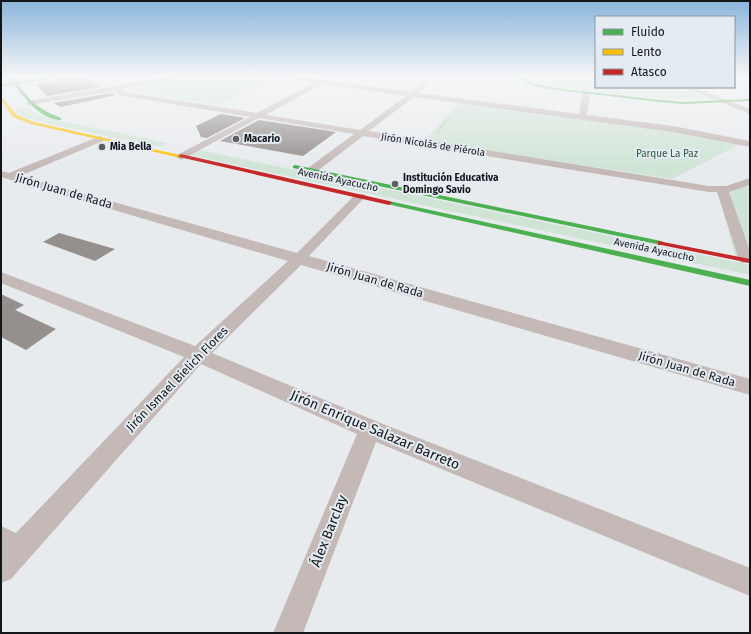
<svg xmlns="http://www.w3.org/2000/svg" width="751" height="634" font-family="'Fira Sans',sans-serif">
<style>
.green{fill:#d0e4d6}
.building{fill:#958f8e}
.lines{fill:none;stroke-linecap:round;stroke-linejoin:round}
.path-far1{stroke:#b6b0af;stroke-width:1;stroke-dasharray:1 1.5;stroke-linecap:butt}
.path{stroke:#b6b0af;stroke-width:1.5;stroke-dasharray:1 1.5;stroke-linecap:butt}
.street{fill:#c4b9b7;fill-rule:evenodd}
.fast{fill:#4caf50;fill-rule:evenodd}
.slow{fill:#ffc107;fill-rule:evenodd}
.jam{fill:#c62828;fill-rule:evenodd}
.rail-casing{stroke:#b1adad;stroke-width:2}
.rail{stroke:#e4ebf2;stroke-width:1.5;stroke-dasharray:4;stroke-linecap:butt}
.poi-dot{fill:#5e6163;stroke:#e4ebf2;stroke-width:1.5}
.labels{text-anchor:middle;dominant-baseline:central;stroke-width:4;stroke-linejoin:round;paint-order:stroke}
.far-poi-label{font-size:10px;font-weight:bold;fill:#131618;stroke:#e4ebf2;text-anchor:start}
.far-street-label{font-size:10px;fill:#131618;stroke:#e4ebf2}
.far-park-label{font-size:10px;fill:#2b5e37;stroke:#e4ebf2}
.street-label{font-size:12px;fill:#131618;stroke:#e4ebf2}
.near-street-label{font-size:14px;fill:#131618;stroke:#e4ebf2}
</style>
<rect width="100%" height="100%" fill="#e8ebee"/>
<!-- green -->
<g class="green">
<path d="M188,77H269L279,79L217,105L127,90L130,88Z"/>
<path d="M524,77H596V87H680L708,98C650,102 593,91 536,83Z"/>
<path d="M459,102L667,130L738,145L672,179L425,141Z"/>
<path d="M22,107L47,117L62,121L167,143L162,147L49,124L22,116L15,109Z"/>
<path d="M199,150L750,265V275L189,155Z"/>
<path d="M750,186V259L735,256L719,193Z"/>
</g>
<!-- building -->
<g class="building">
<path d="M62,77H84L101,87L47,96L36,85L57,81Z"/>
<path d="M112,93L116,95L61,107L53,103Z"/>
<path d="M221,114L245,118L207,138L201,137L196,126Z"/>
<path d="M259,120L336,132L303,156L220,141Z"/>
<path d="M59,233L115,249L95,261L43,242Z"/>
<path d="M1,294L24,305L15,310L56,329L26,350L1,337Z"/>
</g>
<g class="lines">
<!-- path-far1 -->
<path class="path-far1" d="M446,122L455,112"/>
<!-- path -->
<path class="path" d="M437,132L446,121"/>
<!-- street -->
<g class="street">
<path d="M166,77H183L121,89L130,93L257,113L314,83L280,77H301L411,92L425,81L428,83L419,93L579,114L582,93L586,91L590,93L587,115L673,126L750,141V147L673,132L414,97L369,131L709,186H726L750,178V185L729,192L750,251V263H741L739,260L717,192H709L363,136L316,172L312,173L307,170L308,168L354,134L259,118L181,160L176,157L177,155L250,117L130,97L119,95L114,91L29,105L25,103L29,101ZM322,84L406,96L360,130L266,115Z"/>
<path d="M683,87H693L750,109V114Z"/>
<path d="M100,136L105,139L103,141L20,176L297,253L356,194H364L366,196L364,198L309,256L750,379V395L301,265L212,353L378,422L750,568V596L376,442L303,633H273L357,434L201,364L11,579L1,583V526L16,533L184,357L1,283V272L195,346L288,261L1,177V171L9,173Z"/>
</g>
<!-- fast -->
<g class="fast">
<path d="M10,77H14L17,82L48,77H59L18,84C29,101 42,111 61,118V120C42,120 24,99 15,85L1,87V85L13,83Z"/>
<path d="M516,77H521L535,84L556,88L660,100L684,102L750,99V101L684,104L660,102L556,90L533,86Z"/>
<path d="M295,165L661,241L665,243L661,245L293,168V166Z"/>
<path d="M389,201L750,280V286L387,204V202Z"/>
</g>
<!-- slow -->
<path class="slow" d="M1,96L17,115L34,122L184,156L181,158L31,124L13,117L1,100Z"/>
<!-- jam -->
<g class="jam">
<path d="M181,154L389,201L392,203L389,205L179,157L178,156Z"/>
<path d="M658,241L750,259V263L661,245H658Z"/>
</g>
<defs>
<path id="rail" d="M1,83L38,77"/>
</defs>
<!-- rail casing -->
<use href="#rail" class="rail-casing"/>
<!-- rail -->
<use href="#rail" class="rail"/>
</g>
<!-- sky -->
<linearGradient id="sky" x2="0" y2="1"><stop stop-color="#89b5db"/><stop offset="0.46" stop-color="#f5f6f7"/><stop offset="1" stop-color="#f5f6f7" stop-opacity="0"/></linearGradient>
<rect width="751" height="166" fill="url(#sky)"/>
<!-- markers -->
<g class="poi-dot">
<circle cx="236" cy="139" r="4"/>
<circle cx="102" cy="147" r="4"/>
<circle cx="395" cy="184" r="4"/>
</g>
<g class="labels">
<!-- far-poi labels -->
<g class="far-poi-label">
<text x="244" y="139">Macario</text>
<text x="110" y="147">Mia Bella</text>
<text x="403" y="178">Institución Educativa<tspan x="403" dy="12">Domingo Savio</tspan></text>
</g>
<!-- far-street labels -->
<g class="far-street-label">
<text transform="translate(433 145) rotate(9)">Jirón Nicolás de Piérola</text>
<text transform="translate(338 180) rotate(12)">Avenida Ayacucho</text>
<text transform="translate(654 250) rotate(12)">Avenida Ayacucho</text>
</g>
<!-- far-park labels -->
<g class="far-park-label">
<text x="667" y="154">Parque La Paz</text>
</g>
<!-- street labels -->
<g class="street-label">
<text transform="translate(64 191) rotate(16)">Jirón Juan de Rada</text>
<text transform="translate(375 280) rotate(16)">Jirón Juan de Rada</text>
<text transform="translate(687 369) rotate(16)">Jirón Juan de Rada</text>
<text transform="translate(177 379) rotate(-46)">Jirón Ismael Bielich Flores</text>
</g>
<!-- near-street labels -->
<g class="near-street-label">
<text transform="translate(375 430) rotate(23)">Jirón Enrique Salazar Barreto</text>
<text transform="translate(329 531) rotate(-68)">Álex Barclay</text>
</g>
</g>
<!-- border -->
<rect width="751" height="634" fill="none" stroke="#131618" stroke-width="4"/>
<!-- legend -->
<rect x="595" y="16" width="140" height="72" fill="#e4ebf2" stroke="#90969b"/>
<rect x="603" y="29" width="20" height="6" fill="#4caf50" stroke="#90969b"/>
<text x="631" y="36" font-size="12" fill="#131618">Fluido</text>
<rect x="603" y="49" width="20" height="6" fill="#ffc107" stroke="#90969b"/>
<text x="631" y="56" font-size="12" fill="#131618">Lento</text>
<rect x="603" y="69" width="20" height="6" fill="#c62828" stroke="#90969b"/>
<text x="631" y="76" font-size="12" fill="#131618">Atasco</text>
</svg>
